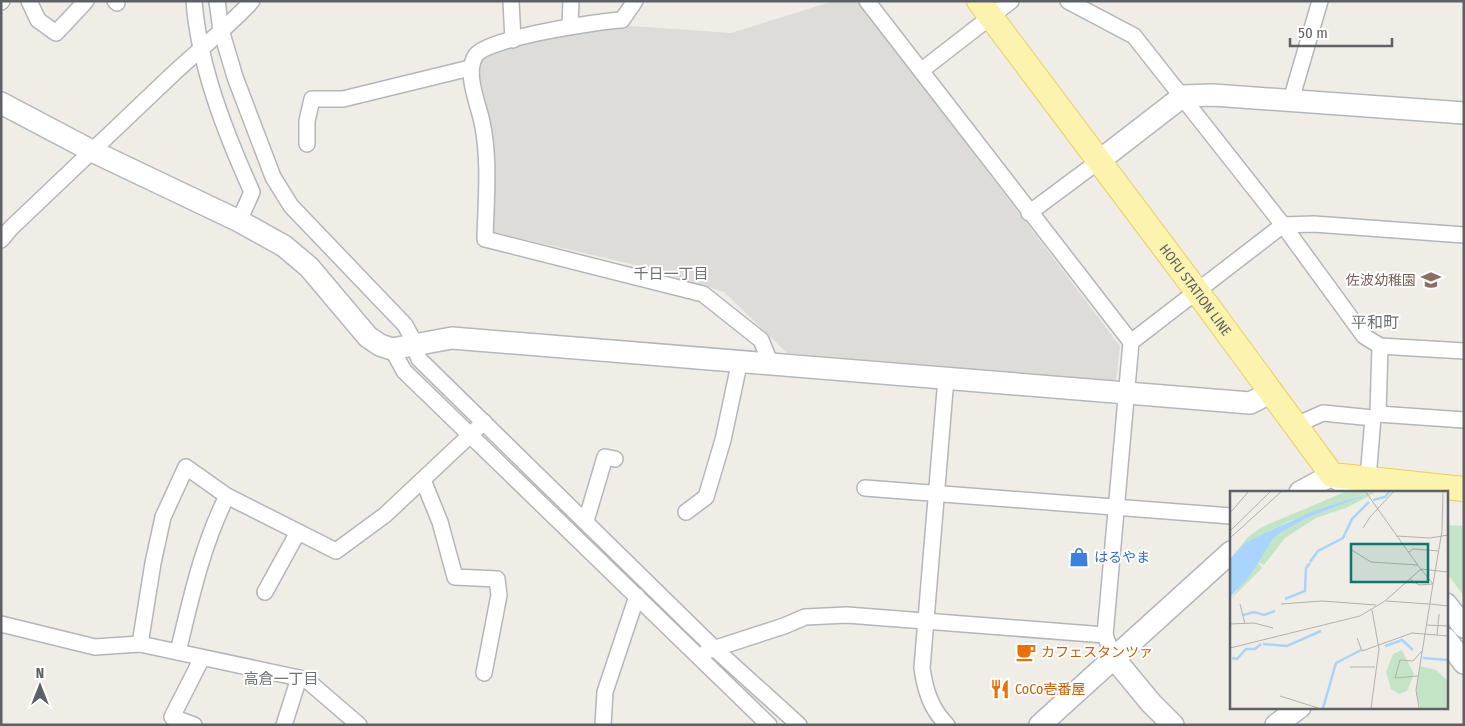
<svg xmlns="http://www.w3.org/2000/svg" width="1465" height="726" font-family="'Fira Sans Condensed','Noto Sans JP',sans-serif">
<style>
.industrial{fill:#dedcd8}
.green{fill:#c3e5c5}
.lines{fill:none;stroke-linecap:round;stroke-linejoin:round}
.street-casing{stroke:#b3b6ba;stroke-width:18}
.secondary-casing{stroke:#b4b8bc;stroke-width:24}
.primary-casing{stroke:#edcc61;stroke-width:26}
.street{stroke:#fff;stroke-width:15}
.secondary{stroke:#fff;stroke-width:21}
.primary{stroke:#fcf3ae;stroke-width:24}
.labels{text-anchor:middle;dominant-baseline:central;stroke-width:4;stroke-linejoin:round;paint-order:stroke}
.education-label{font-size:14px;fill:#785e54;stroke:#fff;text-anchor:end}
.street-label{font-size:14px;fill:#5d6165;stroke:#fff}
.shop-label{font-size:14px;fill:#366cbe;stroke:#fff;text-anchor:start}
.food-label{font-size:14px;fill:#c56008;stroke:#fff;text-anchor:start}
.neighbourhood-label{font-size:15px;fill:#6e7277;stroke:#fff}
.quarter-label{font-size:16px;fill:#6e7277;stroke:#fff}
.inset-river{fill:none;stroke:#a9d4fc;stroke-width:2.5}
.inset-road{fill:none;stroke:#b1b1ae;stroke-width:1}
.view{fill:#0f766e;fill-opacity:0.15;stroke:#0f766e;stroke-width:2.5}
.inset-edge{fill:none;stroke:#5d6165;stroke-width:2.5}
</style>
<rect width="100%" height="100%" fill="#efede6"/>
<!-- industrial -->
<path class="industrial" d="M834,1H858L1120,346L1116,381L787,353L724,292L644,267L489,231L494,148L477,68L485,55L571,31L618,25L731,33Z"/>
<!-- green -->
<path class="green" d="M1446,525L1464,526V596L1446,572Z"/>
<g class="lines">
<defs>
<g id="street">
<path d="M29,1L38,20L56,33L86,1"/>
<path d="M115,1L117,3"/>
<path d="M194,1C199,66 225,132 252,192L239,221"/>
<path d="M217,1L221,30L235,77L273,177L291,206L405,325L411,336L419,359L714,648L799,725"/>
<path d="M511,1L513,40"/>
<path d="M635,1L622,20C599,21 488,38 476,55C464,72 478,103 482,122C490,160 486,199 485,239L703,294L761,340L770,362"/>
<path d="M867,1L1131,342L1105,635"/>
<path d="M1068,1L1134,36L1283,225L1364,336L1380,346L1464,351"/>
<path d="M1,2L2,1"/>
<path d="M570,26L571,1"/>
<path d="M922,70L1011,1"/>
<path d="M1291,100L1320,1"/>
<path d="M307,144V121L312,99H343L470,68"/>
<path d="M1029,213L1099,161"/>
<path d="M1,240L11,228C65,176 120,125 174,73C200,49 228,27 252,1"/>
<path d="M1131,342L1283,225L1314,224L1464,235"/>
<path d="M392,349L404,371L769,725"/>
<path d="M946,378L922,668C925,690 931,709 947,725"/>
<path d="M1378,414L1380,346"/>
<path d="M1296,425L1323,413L1373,418L1378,414L1464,420"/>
<path d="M1368,478L1373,418"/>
<path d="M423,480L440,522L455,577L497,579L499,595L484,673"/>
<path d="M865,488L1231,516"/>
<path d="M686,512L706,497L723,440L740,360"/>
<path d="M586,521L605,457L615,459"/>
<path d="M265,592L298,532"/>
<path d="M1,624L95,647L140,644L299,678L309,682L359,725"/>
<path d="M140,644L153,563L163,517L186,467L227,496L336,551L385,515L484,422"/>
<path d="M707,651L784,626L805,617L847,615L1105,635L1113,657"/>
<path d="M178,652C191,598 202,546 227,496"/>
<path d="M194,725L172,717L202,658"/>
<path d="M284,725L299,678"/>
<path d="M603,725L605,692L637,596"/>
</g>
<g id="secondary">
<path d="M1,103L92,151L239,221L284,246L309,267L368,337L380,345L392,349L452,338L1250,403L1272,392"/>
<path d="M1099,161L1183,96L1213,95L1464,113"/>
<path d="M1332,475L1357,492"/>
<path d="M1300,492L1332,475"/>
<path d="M1446,604L1464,627"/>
<path d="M1446,639L1464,663"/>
<path d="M1113,657L1151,703L1173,725"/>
<path d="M1040,725L1231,552"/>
<path d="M1276,725L1300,707"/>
</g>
<g id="primary">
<path id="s1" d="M979,1L1196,290L1332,475L1464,489"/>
</g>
</defs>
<!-- street casing -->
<use href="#street" class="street-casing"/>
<!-- secondary casing -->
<use href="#secondary" class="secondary-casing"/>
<!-- primary casing -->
<use href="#primary" class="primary-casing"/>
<!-- street -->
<use href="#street" class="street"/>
<!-- secondary -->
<use href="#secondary" class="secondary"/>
<!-- primary -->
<use href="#primary" class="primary"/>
</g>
<!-- icons -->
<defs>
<symbol id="school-bare" viewBox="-9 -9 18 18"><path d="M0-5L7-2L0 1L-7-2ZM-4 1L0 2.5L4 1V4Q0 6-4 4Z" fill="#8d6e63" stroke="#fff" stroke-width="2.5" paint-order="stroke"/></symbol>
<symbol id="shop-bare" viewBox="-9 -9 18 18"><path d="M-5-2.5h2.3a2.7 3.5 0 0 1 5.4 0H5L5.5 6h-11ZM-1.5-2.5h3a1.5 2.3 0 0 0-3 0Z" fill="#3f7fe0" stroke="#fff" stroke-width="2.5" paint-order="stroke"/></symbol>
<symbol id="cafe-bare" viewBox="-9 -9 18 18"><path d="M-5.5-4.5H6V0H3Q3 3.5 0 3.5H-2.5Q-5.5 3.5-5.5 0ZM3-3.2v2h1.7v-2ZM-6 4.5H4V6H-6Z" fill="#e8710a" stroke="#fff" stroke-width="2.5" paint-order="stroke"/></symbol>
<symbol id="restaurant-bare" viewBox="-9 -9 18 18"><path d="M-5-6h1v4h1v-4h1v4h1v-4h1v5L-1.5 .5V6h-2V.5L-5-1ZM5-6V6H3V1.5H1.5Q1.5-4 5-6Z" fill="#e8710a" stroke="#fff" stroke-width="2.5" paint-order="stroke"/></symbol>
</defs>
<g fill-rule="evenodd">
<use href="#school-bare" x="1417" y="266" width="28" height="28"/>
<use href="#shop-bare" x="1065" y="543" width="28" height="28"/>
<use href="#cafe-bare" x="1012" y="638" width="28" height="28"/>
<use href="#restaurant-bare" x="986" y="675" width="28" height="28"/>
</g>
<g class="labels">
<!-- education labels -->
<g class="education-label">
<text x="1416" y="280">佐波幼稚園</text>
</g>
<!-- street labels -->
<g class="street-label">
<text stroke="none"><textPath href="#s1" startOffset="361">HOFU STATION LINE</textPath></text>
</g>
<!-- shop labels -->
<g class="shop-label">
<text x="1094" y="557">はるやま</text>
</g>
<!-- food labels -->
<g class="food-label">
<text x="1041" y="652">カフェスタンツァ</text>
<text x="1015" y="689">CoCo壱番屋</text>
</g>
<!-- neighbourhood labels -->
<g class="neighbourhood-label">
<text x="671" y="274">千日一丁目</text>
<text x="281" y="679">高倉一丁目</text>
</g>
<!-- quarter labels -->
<g class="quarter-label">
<text x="1375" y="322">平和町</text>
</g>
</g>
<!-- overview -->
<g transform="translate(1230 491)">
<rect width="218" height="218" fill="#efede6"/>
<path d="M117,0H142L57,31L35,45L18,50L0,68L18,46L32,36ZM145,0H148L118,16L86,27L55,47L34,74L28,71L32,77L0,109L43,48L50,42L75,28ZM172,159L184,183L177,200L169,203L161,198L156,181L163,163ZM190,175L206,179L217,189L218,217H190L186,202Z" fill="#c3e5c5"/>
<path d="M145,0L75,28L50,42L43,48L19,86L0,106V68L16,51L81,21Z" fill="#a9d4fc"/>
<path class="inset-river" d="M143,9L155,6L160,0M80,71L88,60L113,47L122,28L139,11M55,108L75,100L76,77L80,72M13,124L24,121L34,124L45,120M33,153L57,155L91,140M155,155L172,149L183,159M2,167L7,168L16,158H25L31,153M193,167L218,169M93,217L106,172L131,159"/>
<path class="inset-road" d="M135,0L192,80M0,22L19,0M133,37L140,26L164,0M0,40L41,0M166,45L200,47L218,44M0,47L52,0M120,58L141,71L188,74M179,61L183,58L209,60M191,78L218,81M180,88L189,94L203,93L212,40L213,0M156,110L199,113M10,113L15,133M51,113L92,110L146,114M200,113L218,115M0,133L24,132L43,137M196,134L218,135M207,144L209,123M127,147L132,160L182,142L218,145M0,157L130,125L155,110L191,78M120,176H145M188,185L165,187L170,169L183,170L192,160M50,205L88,217M141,217L149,158L142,119M189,217L186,199L203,93L191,78"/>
<path class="view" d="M121,53H198V91H121Z"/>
<rect width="218" height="218" class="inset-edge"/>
</g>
<!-- border -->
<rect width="1465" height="726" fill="none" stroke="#5d6165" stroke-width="5"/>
<!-- north arrow -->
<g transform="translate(40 686)" stroke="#ffffff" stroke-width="4" paint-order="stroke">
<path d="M0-4L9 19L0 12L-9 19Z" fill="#5d6165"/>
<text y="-8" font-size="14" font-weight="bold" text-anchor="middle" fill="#5d6165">N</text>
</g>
<!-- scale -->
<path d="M1290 38v8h102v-8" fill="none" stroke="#5d6165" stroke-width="2.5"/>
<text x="1298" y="38" font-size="15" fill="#5d6165" stroke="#ffffff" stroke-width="4" paint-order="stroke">50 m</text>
</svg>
